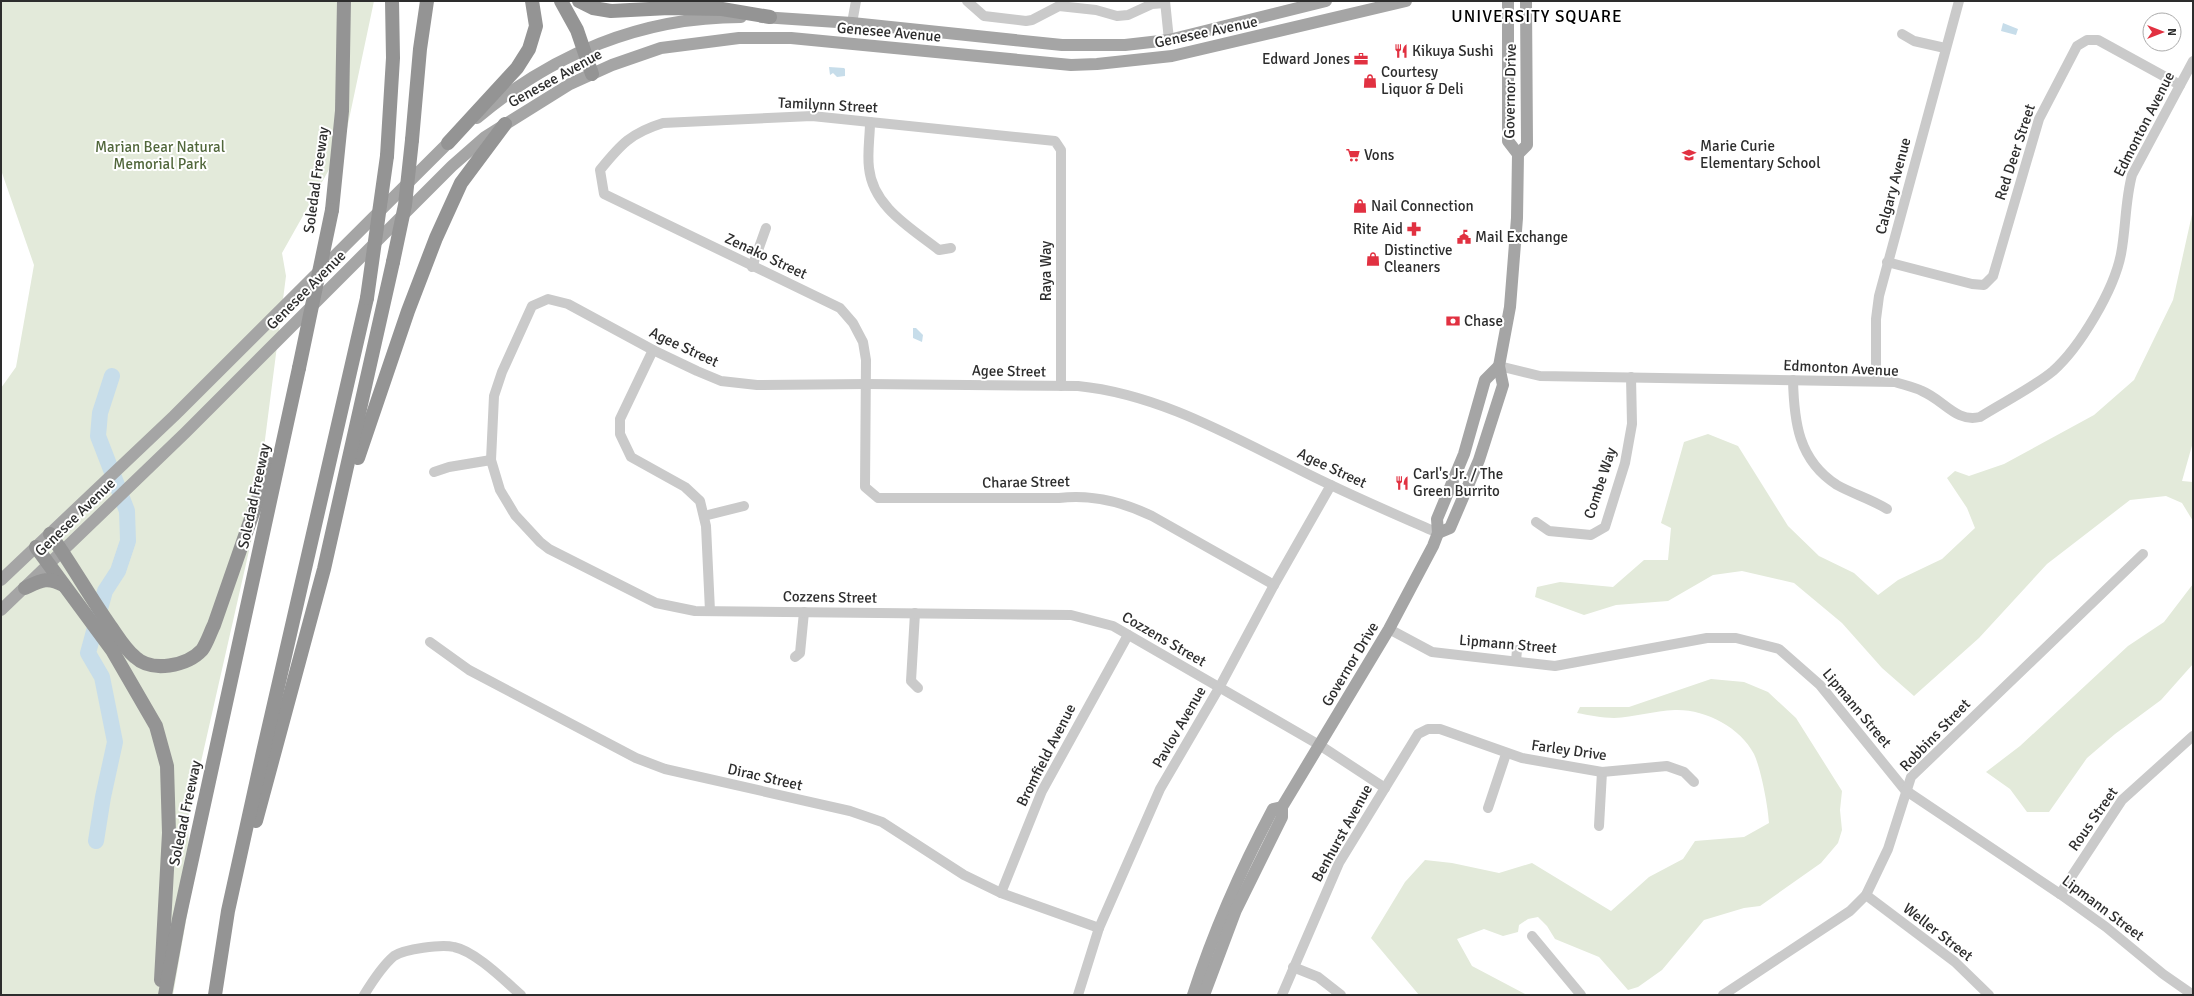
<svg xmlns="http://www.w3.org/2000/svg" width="2194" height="996" font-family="Signika,sans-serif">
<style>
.green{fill:#e3eada}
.water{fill:#c7ddea}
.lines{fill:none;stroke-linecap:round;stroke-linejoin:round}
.river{stroke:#c7ddea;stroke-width:16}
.minor{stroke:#cacaca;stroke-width:10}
.major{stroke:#a5a5a5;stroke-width:12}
.highway{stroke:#949494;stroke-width:14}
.highway-bridge{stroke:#949494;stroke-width:14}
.labels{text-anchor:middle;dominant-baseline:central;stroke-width:4;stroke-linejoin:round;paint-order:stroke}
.street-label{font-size:15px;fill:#2d2d2d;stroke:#fff}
.poi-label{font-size:15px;fill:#2d2d2d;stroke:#fff;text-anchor:start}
.park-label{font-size:15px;fill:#51673b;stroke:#fff}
.quarter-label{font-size:17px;letter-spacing:1px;fill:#000;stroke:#fff}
</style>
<rect width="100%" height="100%" fill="#fff"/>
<!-- green -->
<g class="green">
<path d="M1,1H374L344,143L282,253L286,276L253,533L188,819L190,898L173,995H1V388L16,367L34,265L1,170Z"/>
<path d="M2193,210V442L2182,481L2193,482V521L2182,503L2166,496L2130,500L2047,564L1979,638L1914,696L1882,668L1842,623L1794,583L1742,571L1713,575L1668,601L1616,605L1584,615L1535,597L1537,587L1560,582L1613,587L1644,560H1668L1671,528L1661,523L1684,442L1708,434L1738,446L1788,526L1819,556L1854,573L1878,595L1898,580L1942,559L1975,528L1967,508L1947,478L1955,471L1969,476L2004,464L2094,415L2134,380L2173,300Z"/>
<path d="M2193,584V664L2161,700L2115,734L2087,758L2049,812H2027L2010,789L1986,772L2020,746L2128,646L2164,622Z"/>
<path d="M1711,679L1744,682L1768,692L1796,718L1842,791L1840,810L1842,830L1838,843L1821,863L1760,906L1744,908L1704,920L1662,970L1638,987L1628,990L1599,957L1555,939L1547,926L1538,917L1528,919L1519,925L1518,932L1503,936L1484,929L1457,939L1472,966L1527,995H1419L1371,938L1405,882L1425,860L1452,863L1499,873L1532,863L1611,911L1649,877L1683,859L1695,841L1744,837L1769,823C1768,806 1761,769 1754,754C1740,727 1705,709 1675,710C1654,711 1634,717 1614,718C1602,718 1589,715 1577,713L1580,707H1629Z"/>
</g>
<!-- water -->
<g class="water">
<path d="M2003,23L2018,29L2016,35L2001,31Z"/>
<path d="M829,67L844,68L845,69V76L837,77L833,73L830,75Z"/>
<path d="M913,328H916L923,335L922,342L913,338Z"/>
</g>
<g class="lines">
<!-- river -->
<path class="river" d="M96,841L103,797L115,742L102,677L88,653L105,591L118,571L128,541L127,511L98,436L100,413L112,376"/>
<!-- minor -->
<g class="minor">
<path d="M967,1L984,16L1026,21L1032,20L1059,6L1096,10L1117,16L1128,15L1152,4L1165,3"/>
<path d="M1165,1L1169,40"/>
<path d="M852,23L856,1"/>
<path d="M1902,34L1914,41L1945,48"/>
<path d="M870,122C870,137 867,153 869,168C873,207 911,228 939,250L951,248"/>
<path d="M1887,262L1972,284L1984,285L1993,276L2039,119L2077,46L2087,40H2098L2180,85"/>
<path d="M752,267L766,228"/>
<path d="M653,350L620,419V434L631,457L685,487L700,501L706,526L710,611"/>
<path d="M1499,366L1540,376L1895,382C1904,385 1914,387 1922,391C1944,400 1956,423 1980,417C2002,403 2034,387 2053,371C2080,347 2114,290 2121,254C2126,228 2125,201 2132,175L2193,61"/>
<path d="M1793,380C1794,421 1798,460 1837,485C1853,494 1871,499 1887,509"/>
<path d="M1876,381V319L1879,296L1959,1"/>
<path d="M1061,386V150L1055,141L812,116L663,123C631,133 621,144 600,170L604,194L840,308L853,323L863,342L866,360L865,487L878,498H1059C1091,494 1123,502 1152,516L1274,585"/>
<path d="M434,472L449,467L491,460"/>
<path d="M704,516L744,506"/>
<path d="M1536,522L1549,531L1591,535L1605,527L1625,463L1632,424L1631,377"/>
<path d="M915,613L911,681L918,688"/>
<path d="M1389,629L1432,652L1555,666L1707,638H1736L1779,649L1820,685L1905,790L2060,894L2106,927L2163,974L2193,995"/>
<path d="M430,642L469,670L636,758L665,769L850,811L882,822L964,875L1001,893L1099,928"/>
<path d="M795,657L800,653L804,612"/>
<path d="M1516,661L1517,650"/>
<path d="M1385,788L1321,746L1113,626L1071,615L695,611L656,603L549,549L540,542L515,515L500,490L491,460L494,396L502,372L532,306L548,299L568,304L653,350L697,371L721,381L757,385L867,384L1078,386C1158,394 1229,435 1300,470C1345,493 1392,513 1438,533"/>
<path d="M1488,808L1506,754"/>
<path d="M1599,826L1602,772"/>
<path d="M1001,893L1042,791L1128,635"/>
<path d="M2060,894L2122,800L2193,736"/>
<path d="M1866,895L1955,962L1989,995"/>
<path d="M1532,936L1581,995"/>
<path d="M1293,967L1318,977L1341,995"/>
<path d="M364,995C372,982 382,966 394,956C405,949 441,944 454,947C475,951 505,981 521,995"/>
<path d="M1078,995L1099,928L1160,789L1219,688L1274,585L1331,485"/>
<path d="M1282,995L1339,863L1418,734L1428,729H1440L1522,758L1602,772L1667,766L1684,772L1694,782"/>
<path d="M1723,995L1850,911L1866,895L1888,849L1911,777L2143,554"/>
</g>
<!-- major -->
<g class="major">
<path d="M762,17L852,23L1062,45H1125L1169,40L1326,1"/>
<path d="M477,118C552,54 642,17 741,17"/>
<path d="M1518,154L1527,145L1526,1"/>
<path d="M1438,533L1450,528L1479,460L1503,385L1499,366L1510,307L1517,218L1518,154L1508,141V1"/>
<path d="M1,580L174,416L455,136"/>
<path d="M1,610L185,433L452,166L485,137L570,84L612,65L661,48L739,38H791L1071,65L1097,64L1172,56L1406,1"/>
<path d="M1193,995C1214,930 1241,869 1273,809L1282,807"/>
<path d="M1204,995L1236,910L1282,817V807L1389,629L1433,546L1438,533L1437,519L1464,454L1485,380L1499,366"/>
</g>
<!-- highway -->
<g class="highway">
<path d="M561,1L577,30L592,74"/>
<path d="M579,1L593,8L611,11L669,8L722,9L770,17"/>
<path d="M412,140L420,49L427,1"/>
<path d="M448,143L517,68L529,49L536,26L532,1"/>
<path d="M387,156L393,58L392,1"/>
<path d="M332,210L342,111L344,1"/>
<path d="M358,458L408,311L436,238L461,183L505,124"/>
<path d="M50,534C71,563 88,594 109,624C117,635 124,648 135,657C152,673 187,666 202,650C207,643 210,633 214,625L270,464"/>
<path d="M36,547L112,650L156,726L167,766L169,833L161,980"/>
<path d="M25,588C40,581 47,576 63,585"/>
<path d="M256,821L324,569L393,262"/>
<path d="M165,995L179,919L299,368"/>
<path d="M215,995L228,911L263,752L367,298"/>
</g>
<!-- highway-bridge -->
<g class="highway-bridge">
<path d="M393,262L405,205L412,140"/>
<path d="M367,298L387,156"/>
<path d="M299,368L332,210"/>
</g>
</g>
<!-- icons -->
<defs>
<symbol id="restaurant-bare" viewBox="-9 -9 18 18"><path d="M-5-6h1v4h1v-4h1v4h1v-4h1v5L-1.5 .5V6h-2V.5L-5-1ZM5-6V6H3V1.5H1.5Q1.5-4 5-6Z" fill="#e13141" stroke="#fff" stroke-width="2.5" paint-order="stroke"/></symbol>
<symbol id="office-bare" viewBox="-9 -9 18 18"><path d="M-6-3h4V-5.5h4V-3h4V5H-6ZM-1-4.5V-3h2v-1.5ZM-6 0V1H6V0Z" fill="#e13141" stroke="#fff" stroke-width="2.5" paint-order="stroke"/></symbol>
<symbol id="shop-bare" viewBox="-9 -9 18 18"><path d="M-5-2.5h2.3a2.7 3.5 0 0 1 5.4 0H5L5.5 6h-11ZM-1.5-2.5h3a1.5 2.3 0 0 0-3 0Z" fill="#e13141" stroke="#fff" stroke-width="2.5" paint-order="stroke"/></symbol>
<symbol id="supermarket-bare" viewBox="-9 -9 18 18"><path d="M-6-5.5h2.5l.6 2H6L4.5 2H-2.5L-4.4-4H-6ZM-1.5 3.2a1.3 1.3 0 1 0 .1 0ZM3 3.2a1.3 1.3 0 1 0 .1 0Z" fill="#e13141" stroke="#fff" stroke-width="2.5" paint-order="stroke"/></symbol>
<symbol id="school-bare" viewBox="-9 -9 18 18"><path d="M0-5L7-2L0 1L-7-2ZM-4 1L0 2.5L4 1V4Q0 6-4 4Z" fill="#e13141" stroke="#fff" stroke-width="2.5" paint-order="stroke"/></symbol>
<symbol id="pharmacy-bare" viewBox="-9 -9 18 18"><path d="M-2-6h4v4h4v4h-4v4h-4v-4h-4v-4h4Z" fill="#e13141" stroke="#fff" stroke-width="2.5" paint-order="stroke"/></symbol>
<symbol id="civic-bare" viewBox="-9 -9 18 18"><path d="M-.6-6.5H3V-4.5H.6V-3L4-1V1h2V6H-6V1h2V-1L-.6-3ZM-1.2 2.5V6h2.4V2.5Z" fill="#e13141" stroke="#fff" stroke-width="2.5" paint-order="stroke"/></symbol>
<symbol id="bank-bare" viewBox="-9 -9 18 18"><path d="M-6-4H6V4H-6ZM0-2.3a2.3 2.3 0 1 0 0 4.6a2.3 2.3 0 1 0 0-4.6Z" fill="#e13141" stroke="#fff" stroke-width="2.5" paint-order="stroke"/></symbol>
</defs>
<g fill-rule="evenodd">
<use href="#restaurant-bare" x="1391" y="41" width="20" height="20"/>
<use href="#office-bare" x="1351" y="49" width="20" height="20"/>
<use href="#shop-bare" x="1360" y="71" width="20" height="20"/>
<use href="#supermarket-bare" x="1343" y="145" width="20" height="20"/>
<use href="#school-bare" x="1679" y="145" width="20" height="20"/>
<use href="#shop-bare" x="1350" y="196" width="20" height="20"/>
<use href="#pharmacy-bare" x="1404" y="219" width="20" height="20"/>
<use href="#civic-bare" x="1454" y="227" width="20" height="20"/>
<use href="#shop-bare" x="1363" y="249" width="20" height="20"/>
<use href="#bank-bare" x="1443" y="311" width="20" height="20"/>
<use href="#restaurant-bare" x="1392" y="473" width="20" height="20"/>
</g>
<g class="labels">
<!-- street labels -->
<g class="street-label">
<text transform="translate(889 32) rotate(5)">Genesee Avenue</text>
<text transform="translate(1206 32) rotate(-12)">Genesee Avenue</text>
<text transform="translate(555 78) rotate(-29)">Genesee Avenue</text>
<text transform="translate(1510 91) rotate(-89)">Governor Drive</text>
<text transform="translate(828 105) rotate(3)">Tamilynn Street</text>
<text transform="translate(2144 124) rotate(-63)">Edmonton Avenue</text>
<text transform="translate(2015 152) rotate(-72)">Red Deer Street</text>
<text transform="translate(316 180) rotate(-82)">Soledad Freeway</text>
<text transform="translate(1893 186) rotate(-75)">Calgary Avenue</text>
<text transform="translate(766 256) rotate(25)">Zenako Street</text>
<text transform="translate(1046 271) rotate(-90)">Raya Way</text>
<text transform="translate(306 290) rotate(-45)">Genesee Avenue</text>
<text transform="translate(684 347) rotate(25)">Agee Street</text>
<text transform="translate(1841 368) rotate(3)">Edmonton Avenue</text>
<text transform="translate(1009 371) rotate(1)">Agee Street</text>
<text transform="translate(1332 468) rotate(25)">Agee Street</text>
<text transform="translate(1026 482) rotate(-1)">Charae Street</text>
<text transform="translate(1600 483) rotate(-72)">Combe Way</text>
<text transform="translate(254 496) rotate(-78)">Soledad Freeway</text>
<text transform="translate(75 517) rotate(-44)">Genesee Avenue</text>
<text transform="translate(830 597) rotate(1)">Cozzens Street</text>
<text transform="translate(1164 639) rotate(30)">Cozzens Street</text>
<text transform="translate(1508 644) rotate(5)">Lipmann Street</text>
<text transform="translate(1350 664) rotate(-59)">Governor Drive</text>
<text transform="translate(1857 708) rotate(50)">Lipmann Street</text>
<text transform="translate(1179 727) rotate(-60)">Pavlov Avenue</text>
<text transform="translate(1935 735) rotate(-46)">Robbins Street</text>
<text transform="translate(1569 750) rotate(8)">Farley Drive</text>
<text transform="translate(1046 755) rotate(-63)">Bromfield Avenue</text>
<text transform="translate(765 777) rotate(13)">Dirac Street</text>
<text transform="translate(185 813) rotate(-78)">Soledad Freeway</text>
<text transform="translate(2093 819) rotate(-55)">Rous Street</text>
<text transform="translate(1342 833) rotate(-61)">Benhurst Avenue</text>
<text transform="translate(2103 908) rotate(37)">Lipmann Street</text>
<text transform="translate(1938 932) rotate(38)">Weller Street</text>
</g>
<!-- poi labels -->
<g class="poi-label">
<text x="1412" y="51">Kikuya Sushi</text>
<text x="1350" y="59" text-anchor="end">Edward Jones</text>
<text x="1381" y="72">Courtesy<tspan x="1381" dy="17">Liquor &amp; Deli</tspan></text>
<text x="1700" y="146">Marie Curie<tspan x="1700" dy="17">Elementary School</tspan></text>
<text x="1364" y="155">Vons</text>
<text x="1371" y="206">Nail Connection</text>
<text x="1403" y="229" text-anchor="end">Rite Aid</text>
<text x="1475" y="237">Mail Exchange</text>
<text x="1384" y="250">Distinctive<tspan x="1384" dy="17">Cleaners</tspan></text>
<text x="1464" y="321">Chase</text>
<text x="1413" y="474">Carl's Jr. / The<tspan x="1413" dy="17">Green Burrito</tspan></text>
</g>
<!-- park labels -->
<g class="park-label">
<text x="160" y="147">Marian Bear Natural<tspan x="160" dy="17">Memorial Park</tspan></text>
</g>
<!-- quarter labels -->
<g class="quarter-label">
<text x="1537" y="16">UNIVERSITY SQUARE</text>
</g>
</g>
<!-- border -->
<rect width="2194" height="996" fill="none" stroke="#2d2d2d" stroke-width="4"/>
<!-- north arrow -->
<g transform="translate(2162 32) rotate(90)"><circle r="19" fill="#ffffff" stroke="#ababab"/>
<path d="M0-3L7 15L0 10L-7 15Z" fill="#e13141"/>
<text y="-6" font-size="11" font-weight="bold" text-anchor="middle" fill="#2d2d2d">N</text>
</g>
</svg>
